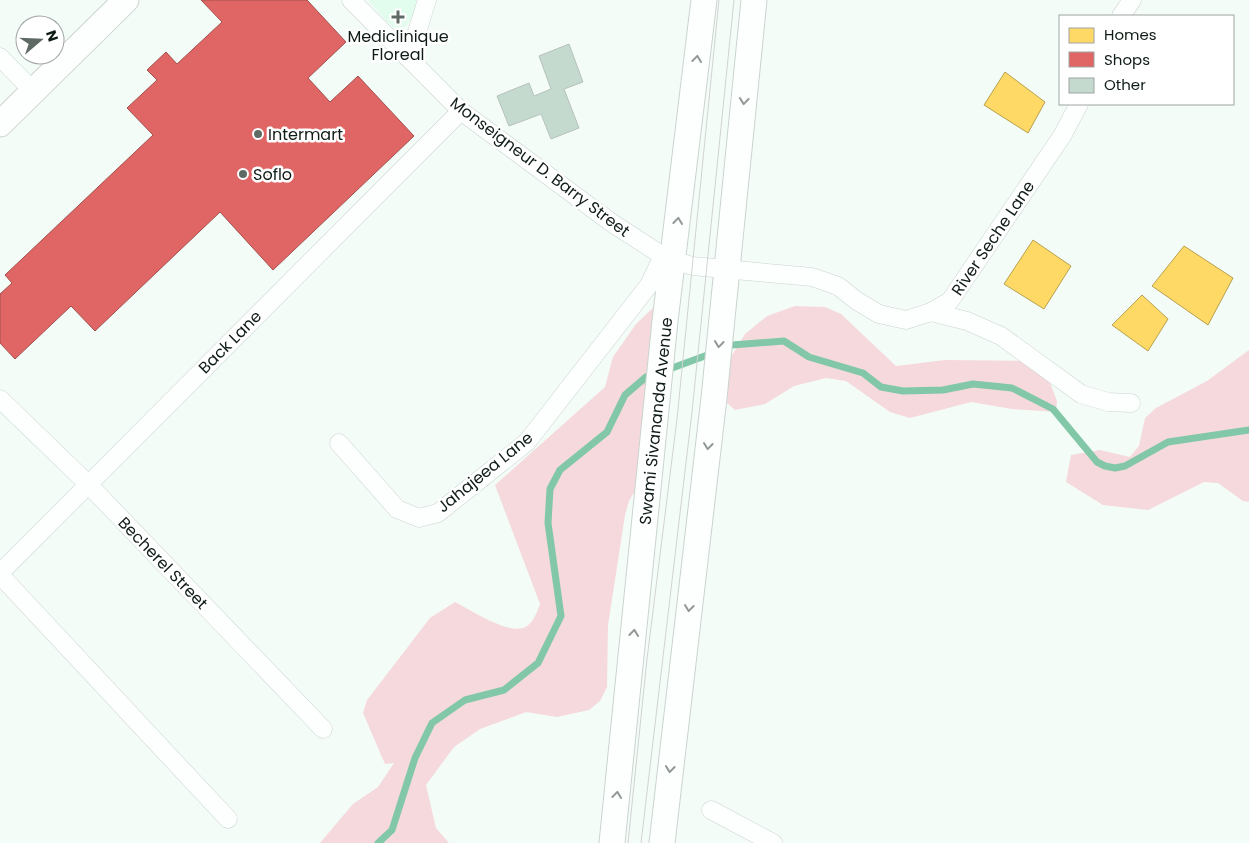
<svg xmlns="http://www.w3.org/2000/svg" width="1249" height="843" font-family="Poppins,sans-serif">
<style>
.built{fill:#e2fdee}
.green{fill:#f5d9dc}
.homes{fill:#ffd966;stroke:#b7a04e}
.shops{fill:#e06666;stroke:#a1504e}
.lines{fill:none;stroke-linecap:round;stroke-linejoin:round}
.stream{stroke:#82c8a8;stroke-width:7}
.building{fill:#c4dacf;stroke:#b7c1bc}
.street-casing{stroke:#cad4cf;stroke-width:19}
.secondary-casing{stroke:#cad4cf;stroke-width:27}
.street{stroke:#fdfffe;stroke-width:18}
.secondary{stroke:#fdfffe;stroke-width:25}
.tram{stroke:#d1d3d2;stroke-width:1}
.oneway{stroke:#929995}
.poi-dot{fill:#5f6a64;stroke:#fff;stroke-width:2}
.labels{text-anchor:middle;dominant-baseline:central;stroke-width:5;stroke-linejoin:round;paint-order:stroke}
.poi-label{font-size:16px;fill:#0f1c15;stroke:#fff;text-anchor:start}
.street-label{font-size:16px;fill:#0f1c15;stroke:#fff}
</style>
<rect width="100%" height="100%" fill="#f4fcf8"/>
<!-- built -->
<path class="built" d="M368,0H419L415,14L410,21L404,27L395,28L387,22Z"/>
<!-- green -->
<g class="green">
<path d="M655,306L639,484L629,501L625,515L608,625L607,687L600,701L589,710L557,717L526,712L480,729L454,747L426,785L436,828L449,843H320L353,804L378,787L394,763L385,764L363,713L367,700L430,618L455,602C471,610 505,633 523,628C533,625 537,612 540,604L495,485L605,387L613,357L636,324Z"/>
<path d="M795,306L825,307L841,314L896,366L945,360L1029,361L1046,372L1057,401L1056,412L1012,409L971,402L910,418L890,412L846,381L826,378L794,386L765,404L735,410L727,403L729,360L745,334L767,316Z"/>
<path d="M1249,350V502L1243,501L1218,483L1204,482L1148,510L1103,505L1066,482L1071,455L1100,450L1130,457L1139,446L1145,418L1156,408L1207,381Z"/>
</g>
<!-- homes -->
<g class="homes">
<path d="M1005,72L1045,102L1028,133L984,105Z"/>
<path d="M1033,240L1071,266L1044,309L1004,284Z"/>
<path d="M1184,246L1233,278L1208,325L1152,286Z"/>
<path d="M1142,295L1168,319L1148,351L1112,325Z"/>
</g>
<!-- shops -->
<path class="shops" d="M201,0H307L346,42L308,78L330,102L358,76L414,136L273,270L220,212L95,331L71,306L15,359L0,343V294L12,283L5,275L153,135L127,108L157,80L147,70L166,52L177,64L222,22Z"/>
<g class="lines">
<!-- stream -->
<g class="stream">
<path d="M723,349L732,345L784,341L809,357L863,373L881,387L903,391L943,390L973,384L1012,388L1053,409L1097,462L1105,466L1115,468L1125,466L1168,442L1249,430"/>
<path d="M664,371L713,353"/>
<path d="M378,843L392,830L415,758L432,723L465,700L504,690L538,663L561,616L548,523L550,489L560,470L607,432L625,395L646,377L654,374"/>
</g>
</g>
<!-- building -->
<path class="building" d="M569,44L583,82L564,89L579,128L551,139L541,114L509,126L497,96L529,83L534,96L551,89L539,56Z"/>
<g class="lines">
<defs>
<g id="street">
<path d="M351,0L461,111L612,223L663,256L673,260L692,266L812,277L838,286L857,301L879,314L906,320L931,312L950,301L1062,136L1079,104"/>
<path d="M1121,16L1132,0"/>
<path d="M0,57L34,92"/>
<path d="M407,57L417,32L427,0"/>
<path d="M931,312L967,321L1001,336L1081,394L1108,402L1131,403"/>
<path d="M0,399L88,484L323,729"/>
<path d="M339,443L397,509L419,518L438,513L527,442L649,285L663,256"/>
<path d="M0,573L461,111"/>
<path d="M0,575L228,819"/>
<path d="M711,810L773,843"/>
</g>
<g id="secondary">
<path d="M0,124L126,0"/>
<path d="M612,843L665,321L704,0"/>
<path d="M662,843L714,398L754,0"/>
</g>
</defs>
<!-- street casing -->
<use href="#street" class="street-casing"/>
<!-- secondary casing -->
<use href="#secondary" class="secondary-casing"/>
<!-- street -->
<use href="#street" class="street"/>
<!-- secondary -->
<use href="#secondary" class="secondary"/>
<!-- tram -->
<g class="tram">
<path d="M628,843L647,659L677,419L719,0"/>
<path d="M641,843L692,412L734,0"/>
</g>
</g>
<!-- one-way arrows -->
<defs><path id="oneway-chevron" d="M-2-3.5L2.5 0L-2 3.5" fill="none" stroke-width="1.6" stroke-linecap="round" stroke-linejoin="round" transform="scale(1.25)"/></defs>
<g class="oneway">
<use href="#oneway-chevron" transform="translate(697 59) rotate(-83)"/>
<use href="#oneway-chevron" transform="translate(744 101) rotate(96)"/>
<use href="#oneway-chevron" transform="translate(678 221) rotate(-83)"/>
<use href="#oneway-chevron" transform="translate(719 344) rotate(96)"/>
<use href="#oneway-chevron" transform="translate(708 446) rotate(97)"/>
<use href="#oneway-chevron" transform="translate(689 608) rotate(97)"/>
<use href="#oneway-chevron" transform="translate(634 633) rotate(-84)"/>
<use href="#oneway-chevron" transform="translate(670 769) rotate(96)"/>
<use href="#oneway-chevron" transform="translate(617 795) rotate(-84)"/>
</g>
<!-- markers -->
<g class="poi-dot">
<path d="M395.5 9.5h5v5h5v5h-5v5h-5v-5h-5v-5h5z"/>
<circle cx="258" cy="134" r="5"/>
<circle cx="243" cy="174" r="5"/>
</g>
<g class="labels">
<!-- poi labels -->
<g class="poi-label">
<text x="398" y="36" text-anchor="middle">Mediclinique<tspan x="398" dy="18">Floreal</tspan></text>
<text x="268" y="134">Intermart</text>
<text x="253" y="174">Soflo</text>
</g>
<!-- street labels -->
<g class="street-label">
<text transform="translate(540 167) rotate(37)">Monseigneur D. Barry Street</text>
<text transform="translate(993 238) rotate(-56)">River Seche Lane</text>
<text transform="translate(230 342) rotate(-45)">Back Lane</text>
<text transform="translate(656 421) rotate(-84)">Swami Sivananda Avenue</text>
<text transform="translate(485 472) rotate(-39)">Jahajeea Lane</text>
<text transform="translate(163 563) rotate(46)">Becherel Street</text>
</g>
</g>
<!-- legend -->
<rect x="1059" y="15" width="175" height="90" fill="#ffffff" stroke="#9fa4a1"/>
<rect x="1069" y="28" width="25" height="15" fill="#ffd966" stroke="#9fa4a1"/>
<text x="1104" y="40" font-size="15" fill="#0f1c15">Homes</text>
<rect x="1069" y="52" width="25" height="15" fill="#e06666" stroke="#9fa4a1"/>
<text x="1104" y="65" font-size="15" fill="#0f1c15">Shops</text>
<rect x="1069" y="78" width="25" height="15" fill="#c4dacf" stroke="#9fa4a1"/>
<text x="1104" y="90" font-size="15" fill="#0f1c15">Other</text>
<!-- north arrow -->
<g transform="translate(40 40) rotate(71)"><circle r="24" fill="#ffffff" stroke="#9fa4a1"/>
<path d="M0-4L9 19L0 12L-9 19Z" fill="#5f6a64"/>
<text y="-8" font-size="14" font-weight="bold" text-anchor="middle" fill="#0f1c15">N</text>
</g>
</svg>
